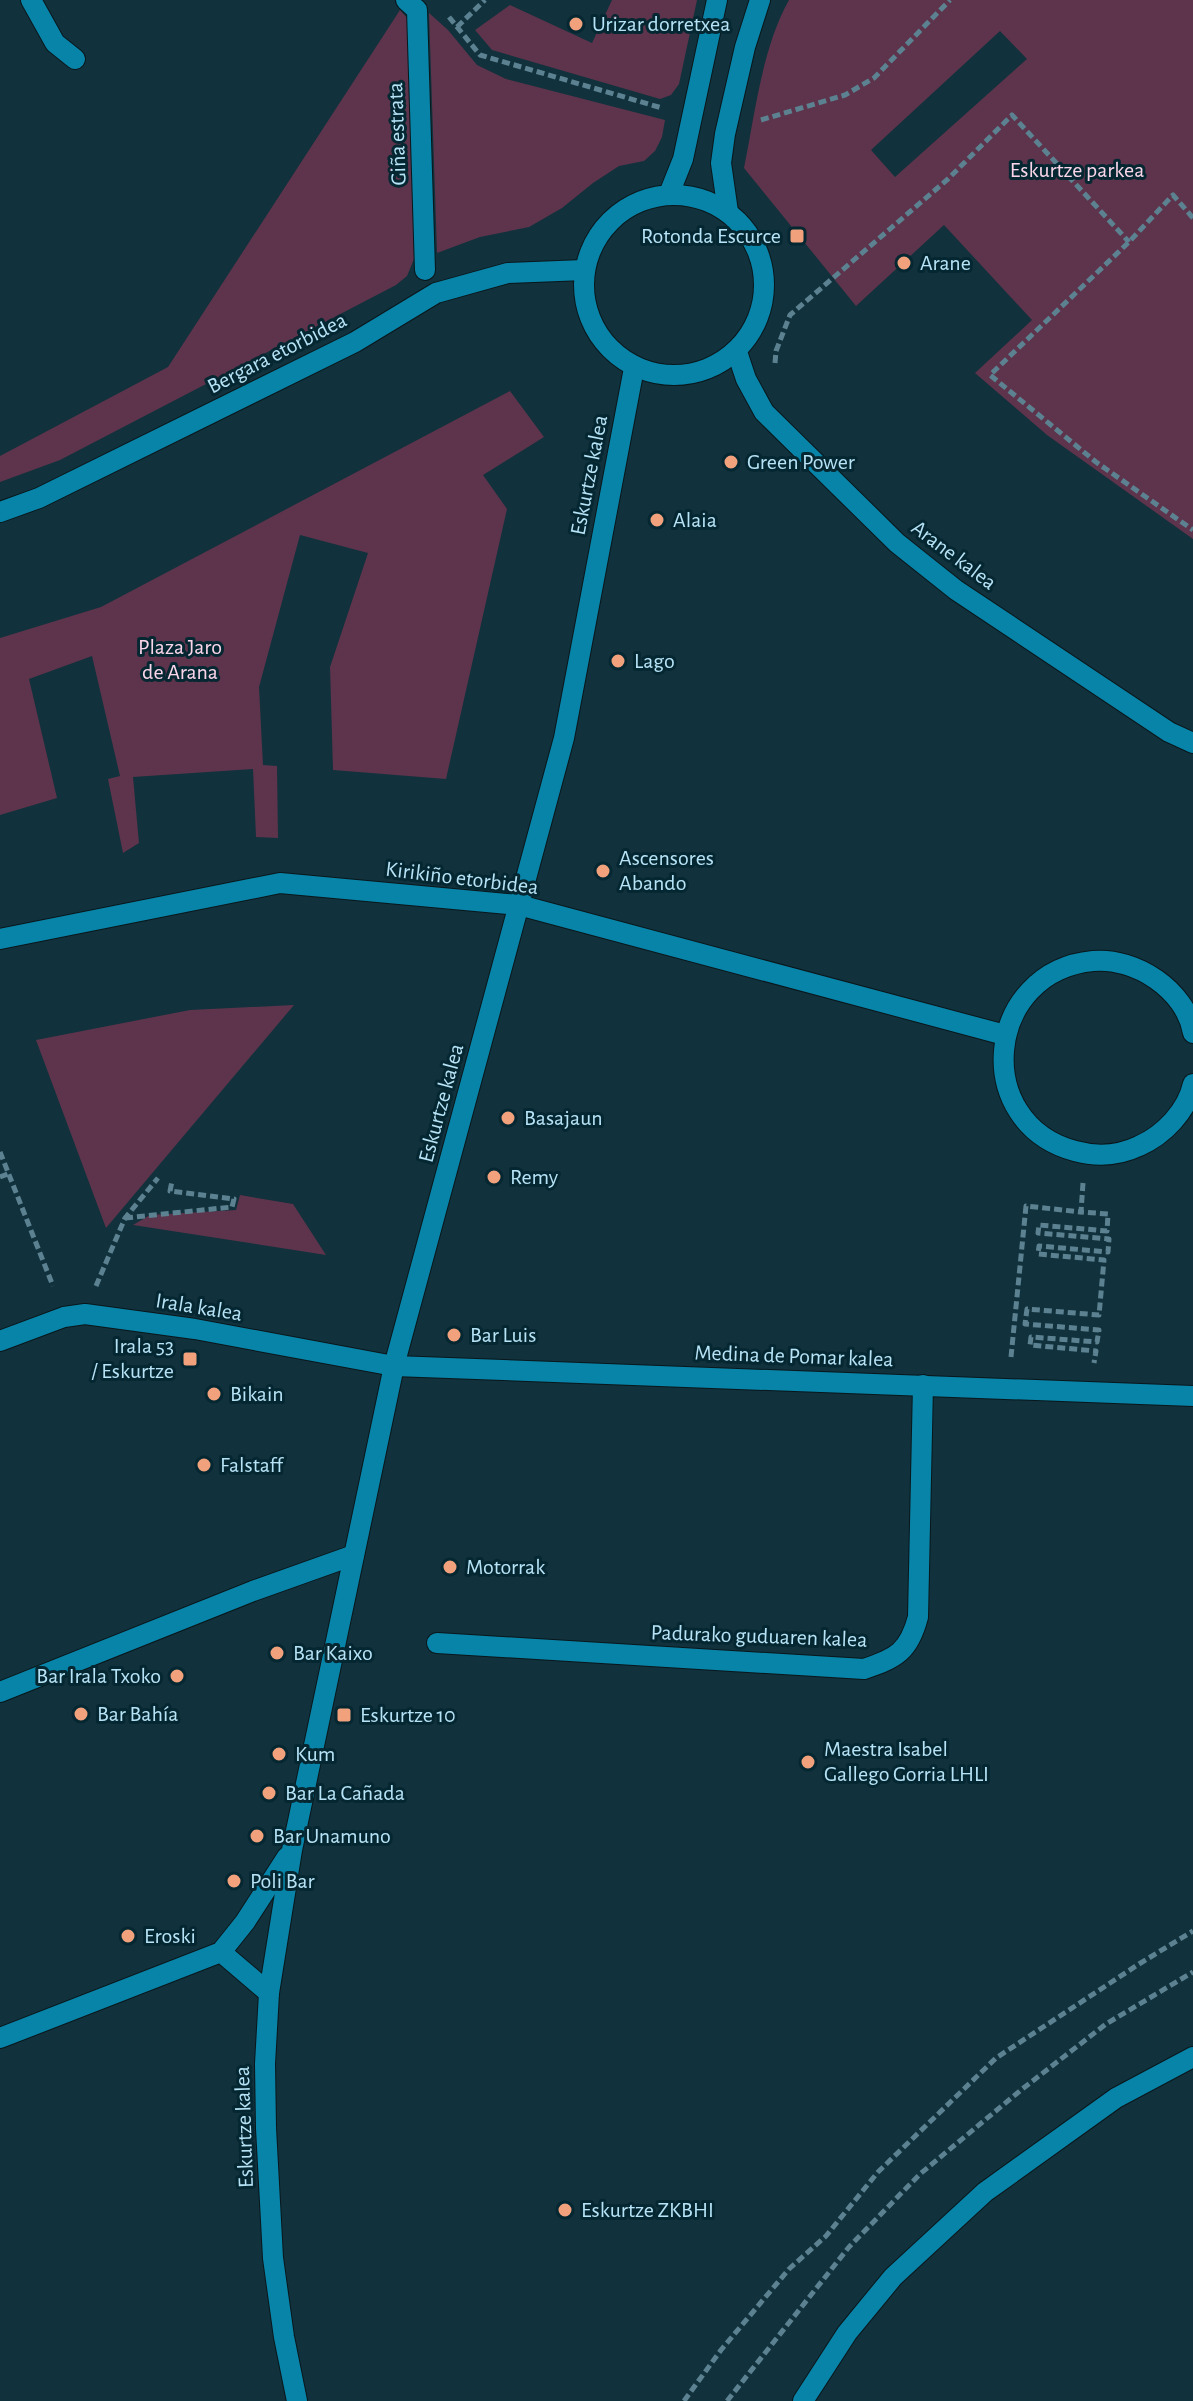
<svg xmlns="http://www.w3.org/2000/svg" width="1193" height="2401" font-family="'Alegreya Sans',sans-serif">
<style>
.green{fill:#5d344b;fill-rule:evenodd}
.lines{fill:none;stroke-linecap:round;stroke-linejoin:round}
.lane-casing{stroke:#09171c;stroke-width:22}
.street-casing{stroke:#09171c;stroke-width:22}
.path{stroke:#5c8291;stroke-width:5;stroke-dasharray:8 4;stroke-linecap:butt}
.lane{stroke:#0884a8;stroke-width:20}
.street{stroke:#0884a8;stroke-width:20}
.poi-dot{fill:#f1a17c;stroke:#052732;stroke-width:3}
.labels{text-anchor:middle;dominant-baseline:central;stroke-width:6;stroke-linejoin:round;paint-order:stroke}
.poi-label{font-size:22px;fill:#b6e3f6;stroke:#052732;text-anchor:start}
.street-label{font-size:22px;fill:#b6e3f6;stroke:#052732}
.park-label{font-size:22px;fill:#fbd6e9;stroke:#052732}
</style>
<rect width="100%" height="100%" fill="#11313c"/>
<!-- green -->
<g class="green">
<path d="M612,0H697L679,84L671,95L660,99L492,50L475,30L510,5L592,43Z"/>
<path d="M789,0H1193V539L1047,435L975,373L1032,320L944,225L856,306L744,168C755,114 762,48 789,0ZM1000,31L1027,59L895,177L871,150Z"/>
<path d="M400,10L408,19L414,259L407,276L396,285L60,460L0,482V456L168,367Z"/>
<path d="M429,13L448,30L477,65L506,79L665,120L662,137L655,151L644,161L619,166L593,183L562,208L529,227L480,237L437,253Z"/>
<path d="M510,391L544,437L483,475L507,509L446,779L333,770L330,667L368,553L300,535L259,687L263,765L277,766L278,838L256,837L253,769L133,777L139,843L123,853L108,779L120,776L92,656L29,679L57,798L0,815V638L101,607Z"/>
<path d="M294,1005L106,1228L36,1040L190,1010Z"/>
<path d="M240,1195L293,1204L326,1255L133,1225L150,1215L236,1210Z"/>
</g>
<g class="lines">
<defs>
<path id="lane" d="M31,0L55,43L75,59"/>
<g id="street">
<path d="M406,0L417,10L425,270"/>
<path d="M669,194L683,159L717,0"/>
<circle cx="674" cy="285" r="90"/>
<path d="M728,212L721,163L725,134L745,47L760,0"/>
<path d="M737,352L746,379L764,412L897,543L956,590L1169,732L1193,743"/>
<path d="M0,512L39,498L355,342L436,293L508,273L584,270"/>
<path d="M0,939L280,883L519,905L1005,1035"/>
<path d="M1193,1033C1186,990 1135,957 1093,961C985,971 970,1123 1075,1151C1097,1157 1118,1156 1139,1146C1164,1135 1187,1111 1193,1084"/>
<path d="M0,1341L64,1317L85,1314L195,1329L394,1366L1193,1396"/>
<path d="M437,1643L864,1669C897,1658 909,1651 918,1617L923,1385"/>
<path d="M0,1692L253,1591L354,1555"/>
<path d="M221,1952L269,1993"/>
<path d="M0,2038L221,1952L245,1922L287,1857"/>
<path d="M297,2401L284,2337L273,2258L266,2128L265,2064L269,1993L292,1850L394,1366L564,738L634,368"/>
<path d="M803,2401L847,2333L893,2277L985,2192L1116,2098L1193,2057"/>
</g>
</defs>
<!-- lane casing -->
<use href="#lane" class="lane-casing"/>
<!-- street casing -->
<use href="#street" class="street-casing"/>
<!-- path -->
<g class="path">
<path d="M449,17L480,55L662,108"/>
<path d="M457,27L485,0"/>
<path d="M761,120L845,95L874,78L950,0"/>
<path d="M1193,218L1173,195L1129,242L990,375L1096,462L1193,530"/>
<path d="M775,363L776,351L790,315L948,179L1012,115L1129,242"/>
<path d="M0,1152L53,1286"/>
<path d="M0,1177L8,1174"/>
<path d="M1083,1183L1081,1212L1108,1214L1107,1231L1039,1225L1038,1233L1109,1239L1108,1252L1039,1246L1038,1254L1104,1260L1099,1315L1027,1309L1025,1324L1099,1330L1097,1342L1031,1337L1030,1345L1096,1351L1094,1363"/>
<path d="M125,1218L232,1207L234,1199L170,1191L172,1181"/>
<path d="M96,1286L125,1218L158,1178"/>
<path d="M1011,1357L1026,1206L1081,1212"/>
<path d="M684,2401L721,2350L789,2269L826,2236L878,2172L996,2058L1139,1964L1193,1931"/>
<path d="M727,2401L849,2247L920,2174L1021,2090L1106,2024L1193,1972"/>
</g>
<!-- lane -->
<use href="#lane" class="lane"/>
<!-- street -->
<use href="#street" class="street"/>
</g>
<!-- markers -->
<g class="poi-dot">
<circle cx="576" cy="24" r="8"/>
<rect x="789" y="228" width="16" height="16" rx="4"/>
<circle cx="904" cy="263" r="8"/>
<circle cx="731" cy="462" r="8"/>
<circle cx="657" cy="520" r="8"/>
<circle cx="618" cy="661" r="8"/>
<circle cx="603" cy="871" r="8"/>
<circle cx="508" cy="1118" r="8"/>
<circle cx="494" cy="1177" r="8"/>
<circle cx="454" cy="1335" r="8"/>
<rect x="182" y="1351" width="16" height="16" rx="4"/>
<circle cx="214" cy="1394" r="8"/>
<circle cx="204" cy="1465" r="8"/>
<circle cx="450" cy="1567" r="8"/>
<circle cx="277" cy="1653" r="8"/>
<circle cx="177" cy="1676" r="8"/>
<circle cx="81" cy="1714" r="8"/>
<rect x="336" y="1707" width="16" height="16" rx="4"/>
<circle cx="279" cy="1754" r="8"/>
<circle cx="808" cy="1762" r="8"/>
<circle cx="269" cy="1793" r="8"/>
<circle cx="257" cy="1836" r="8"/>
<circle cx="234" cy="1881" r="8"/>
<circle cx="128" cy="1936" r="8"/>
<circle cx="565" cy="2210" r="8"/>
</g>
<g class="labels">
<!-- poi labels -->
<g class="poi-label">
<text x="592" y="24">Urizar dorretxea</text>
<text x="781" y="236" text-anchor="end">Rotonda Escurce</text>
<text x="920" y="263">Arane</text>
<text x="747" y="462">Green Power</text>
<text x="673" y="520">Alaia</text>
<text x="634" y="661">Lago</text>
<text x="619" y="858">Ascensores<tspan x="619" dy="25">Abando</tspan></text>
<text x="524" y="1118">Basajaun</text>
<text x="510" y="1177">Remy</text>
<text x="470" y="1335">Bar Luis</text>
<text x="174" y="1346" text-anchor="end">Irala 53<tspan x="174" dy="25">/ Eskurtze</tspan></text>
<text x="230" y="1394">Bikain</text>
<text x="220" y="1465">Falstaff</text>
<text x="466" y="1567">Motorrak</text>
<text x="293" y="1653">Bar Kaixo</text>
<text x="161" y="1676" text-anchor="end">Bar Irala Txoko</text>
<text x="97" y="1714">Bar Bahía</text>
<text x="360" y="1715">Eskurtze 10</text>
<text x="824" y="1749">Maestra Isabel<tspan x="824" dy="25">Gallego Gorria LHLI</tspan></text>
<text x="295" y="1754">Kum</text>
<text x="285" y="1793">Bar La Cañada</text>
<text x="273" y="1836">Bar Unamuno</text>
<text x="250" y="1881">Poli Bar</text>
<text x="144" y="1936">Eroski</text>
<text x="581" y="2210">Eskurtze ZKBHI</text>
</g>
<!-- street labels -->
<g class="street-label">
<text transform="translate(397 134) rotate(-92)">Giña estrata</text>
<text transform="translate(277 353) rotate(-27)">Bergara etorbidea</text>
<text transform="translate(589 475) rotate(-79)">Eskurtze kalea</text>
<text transform="translate(954 555) rotate(37)">Arane kalea</text>
<text transform="translate(462 878) rotate(7)">Kirikiño etorbidea</text>
<text transform="translate(441 1103) rotate(-75)">Eskurtze kalea</text>
<text transform="translate(199 1307) rotate(9)">Irala kalea</text>
<text transform="translate(794 1356) rotate(2)">Medina de Pomar kalea</text>
<text transform="translate(759 1636) rotate(2)">Padurako guduaren kalea</text>
<text transform="translate(244 2127) rotate(-92)">Eskurtze kalea</text>
</g>
<!-- park labels -->
<g class="park-label">
<text x="1077" y="170">Eskurtze parkea</text>
<text x="180" y="647">Plaza Jaro<tspan x="180" dy="25">de Arana</tspan></text>
</g>
</g>
</svg>
